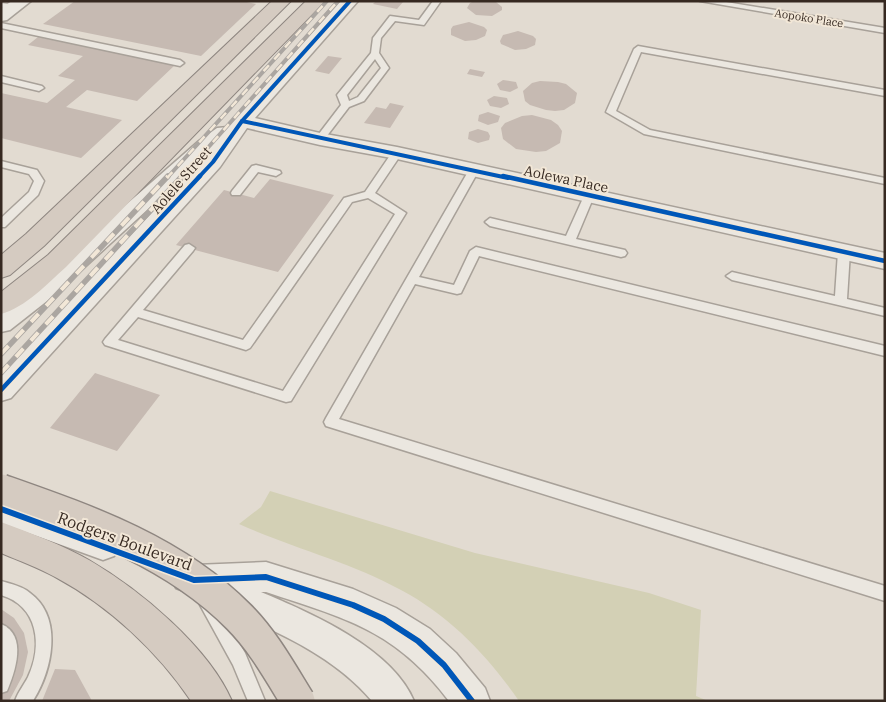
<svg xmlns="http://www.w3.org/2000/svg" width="886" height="702" font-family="'IBM Plex Serif',serif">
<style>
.green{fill:#d3d0b5}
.building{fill:#c6bab2}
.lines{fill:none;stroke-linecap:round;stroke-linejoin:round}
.lane-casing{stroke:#a8a199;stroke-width:3}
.street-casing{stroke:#a8a199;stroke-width:3}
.highway-casing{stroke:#8e8680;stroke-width:2}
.lane{fill:#ebe7e0;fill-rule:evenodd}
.street{fill:#ebe7e0;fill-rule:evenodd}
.highway{fill:#d5cbc1;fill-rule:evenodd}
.rail-far1-casing{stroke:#aba6a1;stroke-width:4}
.rail-casing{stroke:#aba6a1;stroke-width:5.5}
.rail-far1{stroke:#f2e7d7;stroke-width:2.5;stroke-dasharray:8;stroke-linecap:butt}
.rail{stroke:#f2e7d7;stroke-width:4;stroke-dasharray:11;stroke-linecap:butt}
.highway-bridge-casing{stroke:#8e8680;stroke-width:36;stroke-linecap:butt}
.highway-bridge{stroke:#d5cbc1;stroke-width:33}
.cycleway-far2-casing{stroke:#f2e7d7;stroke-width:6}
.cycleway-far1-casing{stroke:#f2e7d7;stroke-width:8}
.cycleway-casing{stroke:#f2e7d7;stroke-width:9}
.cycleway-far2{stroke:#0057b8;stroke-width:4}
.cycleway-far1{stroke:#0057b8;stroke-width:4.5}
.cycleway{stroke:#0057b8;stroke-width:6}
.labels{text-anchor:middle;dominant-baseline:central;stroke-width:4;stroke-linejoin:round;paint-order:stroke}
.far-street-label{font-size:11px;fill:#362921;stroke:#f2e7d7}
.street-label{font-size:14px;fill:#362921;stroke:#f2e7d7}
.near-street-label{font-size:16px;fill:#362921;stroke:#f2e7d7}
</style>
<rect width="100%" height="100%" fill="#e2dbd1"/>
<!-- green -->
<path class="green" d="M270,491L475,553L649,593L701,610L696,696L708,701H519C488,656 450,616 401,590C350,562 292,548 239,524L261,507Z"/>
<!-- building -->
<g class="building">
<path d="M75,1H242L256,4L201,56L43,24Z"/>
<path d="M376,1H397L403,2L397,9L373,4Z"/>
<path d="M474,1L496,2L502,7V10L492,16L476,15L467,8L470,3Z"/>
<path d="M469,22L484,27L487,30L485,36L476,40L465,41L451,35V29L453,26Z"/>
<path d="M518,31L533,36L536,39L535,45L526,49L515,50L501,44L500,41L503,35Z"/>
<path d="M38,37L175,65L137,101L87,90L66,107L122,120L81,158L1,138V93L47,103L75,80L58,76L83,56L28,45Z"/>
<path d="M328,56L342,58L329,74L315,71Z"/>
<path d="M470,69L485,72L482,77L467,74Z"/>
<path d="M503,80L516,82L518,88L510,92L500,90L497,84Z"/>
<path d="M540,81L558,82L566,84L577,93L575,103L564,110L555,111L546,110L530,105L525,101L523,91L532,83Z"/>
<path d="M494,96L507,98L509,104L501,108L490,106L487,100Z"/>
<path d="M390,103L404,106L390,128L364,123L376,107L386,109Z"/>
<path d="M488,112L500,116L498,122L488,125L478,121L479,115Z"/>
<path d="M532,115L551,120L558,125L562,131L560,143L546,151L536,152L516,149L503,139L501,128L505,123L522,116Z"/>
<path d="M478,129L488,132L490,136L489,140L478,143L468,139L469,132Z"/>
<path d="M270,179L334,195L278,272L176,245L224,190L254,198Z"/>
<path d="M95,373L160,395L117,451L50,428Z"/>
<path d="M1,609L14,618L24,633L28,652L23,675L9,701H1Z"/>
<path d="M55,669L75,670L92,701H42Z"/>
</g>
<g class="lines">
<defs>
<g id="lane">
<path d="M433,1H441L424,25L395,21L381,38L379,53L389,68L364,101L349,107L323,141H317L315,139L341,105L337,95L371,53L373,38L390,16L419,20ZM375,59L381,68L358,97L349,101L347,95Z"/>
<path d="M700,1H720L885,28V33Z"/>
<path d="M1,3L17,5L18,7L14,9L1,7Z"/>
<path d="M1,23L180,60L184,63L180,66L1,28Z"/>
<path d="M638,46L885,90V96L641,52L616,111L650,130L885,178V184L644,134L606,112L634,49Z"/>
<path d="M1,76L42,86L44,88L39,91L1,82Z"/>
<path d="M397,150L402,153L375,193L406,213L291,401L286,402L105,345L103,342L105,339L185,245L189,244L195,248L193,251L143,310L243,340L344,198L365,192L393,151ZM368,198L395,214L283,391L118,340L138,317L246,350L250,348L352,202Z"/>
<path d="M1,161L37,170L44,181L38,195L5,227H1V218L29,192L34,181L29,174L1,167Z"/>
<path d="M256,165L280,171L281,173L276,176L258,172L240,195H232L231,193L232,191L252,166Z"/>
<path d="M474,167L479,170L419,277L454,285L470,251L476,247L885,346V356L479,256L461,293L457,294L415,284L339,419L885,586V601L326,426L324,422L326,418L469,170Z"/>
<path d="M589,193L594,196L576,239L625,250L627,253L625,256L621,257L490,226L485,222L490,218L566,236L584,196Z"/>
<path d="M844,248L850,252L847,299L885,308V316L732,280L726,276L732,272L835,296L838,252Z"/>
<path d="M1,581C11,584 22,586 30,593C64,618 52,671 33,701H15C18,692 24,685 28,677C43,645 38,606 1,595Z"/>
<path d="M208,597L214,600L245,653L265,701H248L233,665L200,605L202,600Z"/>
<path d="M1,624C28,635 15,672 7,691L1,693Z"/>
</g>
<g id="street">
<path d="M12,1H31L7,20L1,21V8Z"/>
<path d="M341,1H358L255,118L320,133L397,147L885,253V269L397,159L320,145L247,128L220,167L11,398L1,401V372L208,154L52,297L10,330L1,332V309L34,285L199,141L217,128L228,127Z"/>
<path d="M1,496L114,536L119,546L114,556L103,560L1,523Z"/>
<path d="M187,562L195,565L266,562L353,589L396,608L430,629L456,653L485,688L490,701H449C395,630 347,619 266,592H261C311,613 392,648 414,701H372C329,650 263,626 204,600L202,595H194L176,588L171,577L176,566Z"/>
</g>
<g id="highway">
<path d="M272,1H291L44,246L10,275L1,278V255L26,234Z"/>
<path d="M306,1H325L66,267C47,284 26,307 1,314V292L48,255Z"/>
<path d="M1,522C31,533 62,545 89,560C139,589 209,647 232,701H191C158,652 109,606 57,578C39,568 20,561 1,553Z"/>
</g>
</defs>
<!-- lane casing -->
<use href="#lane" class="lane-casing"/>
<!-- street casing -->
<use href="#street" class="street-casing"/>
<!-- highway casing -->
<use href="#highway" class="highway-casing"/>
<!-- lane -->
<use href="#lane" class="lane"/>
<!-- street -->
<use href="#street" class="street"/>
<!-- highway -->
<use href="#highway" class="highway"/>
<defs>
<g id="rail-far1">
<path d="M167,178L327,1"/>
<path d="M181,178L338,1"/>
</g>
<g id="rail">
<path d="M1,354L168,176"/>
<path d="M1,373L182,176"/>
</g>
</defs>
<!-- rail-far1 casing -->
<use href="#rail-far1" class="rail-far1-casing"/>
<!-- rail casing -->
<use href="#rail" class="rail-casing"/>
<!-- rail-far1 -->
<use href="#rail-far1" class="rail-far1"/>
<!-- rail -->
<use href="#rail" class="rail"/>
<defs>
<path id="highway-bridge" d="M1,491C86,521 174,551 239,617C263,641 280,672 298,701"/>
</defs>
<!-- highway-bridge casing -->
<use href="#highway-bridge" class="highway-bridge-casing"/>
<!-- highway-bridge -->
<use href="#highway-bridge" class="highway-bridge"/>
<defs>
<g id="cycleway-far2">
<path d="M242,121L508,178"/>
<path d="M198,178L213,162L242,121L350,1"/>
</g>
<g id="cycleway-far1">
<path d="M503,176L885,261"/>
<path d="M1,390L200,176"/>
</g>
<path id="cycleway" d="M1,509L194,580L266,577L353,605L384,619L418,641L444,665L472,701"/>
</defs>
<!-- cycleway-far2 casing -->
<use href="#cycleway-far2" class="cycleway-far2-casing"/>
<!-- cycleway-far1 casing -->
<use href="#cycleway-far1" class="cycleway-far1-casing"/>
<!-- cycleway casing -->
<use href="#cycleway" class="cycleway-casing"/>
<!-- cycleway-far2 -->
<use href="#cycleway-far2" class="cycleway-far2"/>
<!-- cycleway-far1 -->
<use href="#cycleway-far1" class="cycleway-far1"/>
<!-- cycleway -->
<use href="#cycleway" class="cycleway"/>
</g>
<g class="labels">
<!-- far-street labels -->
<g class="far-street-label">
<text transform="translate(809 18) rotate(9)">Aopoko Place</text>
</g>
<!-- street labels -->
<g class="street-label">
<text transform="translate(566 179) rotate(12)">Aolewa Place</text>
<text transform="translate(181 180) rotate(-49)">Aolele Street</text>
</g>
<!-- near-street labels -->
<g class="near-street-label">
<text transform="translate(125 541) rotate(20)">Rodgers Boulevard</text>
</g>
</g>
<!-- border -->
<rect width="886" height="702" fill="none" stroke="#362921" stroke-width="5"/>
</svg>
